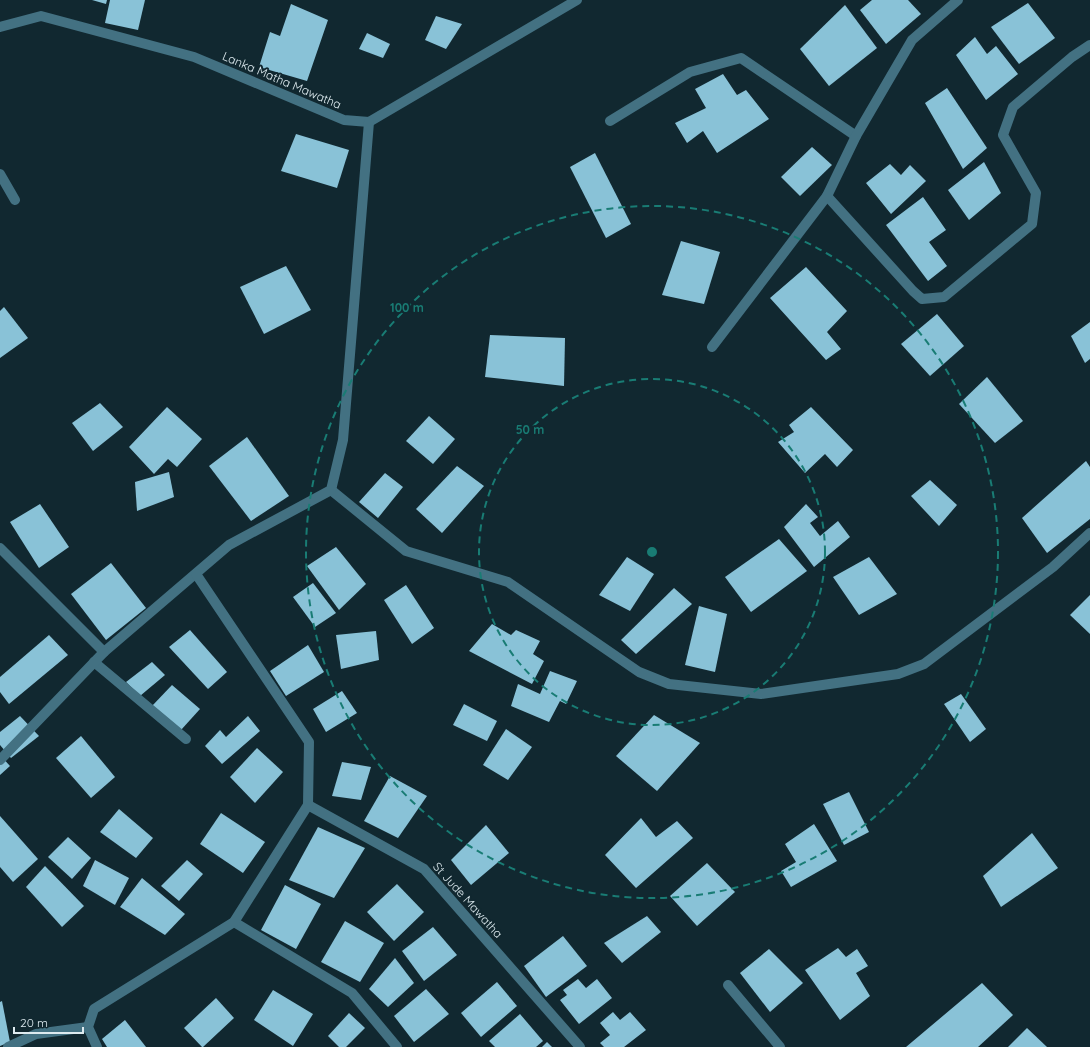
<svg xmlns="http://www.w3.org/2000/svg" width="1090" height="1047" font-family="Quicksand,sans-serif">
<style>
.building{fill:#89c2d7}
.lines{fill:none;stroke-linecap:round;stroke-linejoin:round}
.minor{stroke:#437182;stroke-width:10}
.ring{fill:none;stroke:#197c74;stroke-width:2;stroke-dasharray:7 5}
.labels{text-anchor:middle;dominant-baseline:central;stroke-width:4;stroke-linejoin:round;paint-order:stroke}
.street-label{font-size:12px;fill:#ddeaef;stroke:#112830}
.centre{fill:#197c74;stroke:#112830;stroke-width:2}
.ring-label{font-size:12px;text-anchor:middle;font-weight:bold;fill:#197c74;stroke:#112830;stroke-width:4;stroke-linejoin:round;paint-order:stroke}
</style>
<rect width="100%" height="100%" fill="#112830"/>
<!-- building -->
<g class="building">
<path d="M92,0H107L106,4Z"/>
<path d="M110,0H145L138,30L105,23Z"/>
<path d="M872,0H908L921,14L886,44L860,10Z"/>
<path d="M1028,3L1055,38L1019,64L991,27Z"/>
<path d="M291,4L328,20L307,81L259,67L270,32L280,36Z"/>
<path d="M845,5L877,48L829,86L800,49Z"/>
<path d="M436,16L462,24L446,49L425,40Z"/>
<path d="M367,33L390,44L383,58L359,49Z"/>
<path d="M975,37L987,54L996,46L1018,74L986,100L956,55Z"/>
<path d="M723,74L737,95L746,90L769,119L717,153L703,131L687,143L675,123L706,108L695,89Z"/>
<path d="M947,88L987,148L963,169L925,103Z"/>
<path d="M296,134L349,150L337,188L281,171Z"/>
<path d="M812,147L832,165L800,196L781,177Z"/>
<path d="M595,153L631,224L606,238L570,167Z"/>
<path d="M984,162L1001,193L969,220L948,190Z"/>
<path d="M890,164L901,175L910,165L926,181L891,214L866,183Z"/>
<path d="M923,197L946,230L929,242L947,266L928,281L886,225Z"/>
<path d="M681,241L720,252L704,304L662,295Z"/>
<path d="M286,266L311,310L264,334L240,287Z"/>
<path d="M806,267L847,311L827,332L841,349L826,360L770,298Z"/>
<path d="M4,307L28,338L0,358V311Z"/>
<path d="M937,314L964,346L930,376L901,344Z"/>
<path d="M1090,322V359L1085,363L1071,336Z"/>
<path d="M490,335L565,338L564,386L485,377Z"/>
<path d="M987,377L1023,421L995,443L959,404Z"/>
<path d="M100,403L123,427L93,451L72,423Z"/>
<path d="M167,407L202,439L177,467L168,459L154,474L129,447Z"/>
<path d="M811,407L853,450L837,467L825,454L805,473L778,442L794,432L789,425Z"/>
<path d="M429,416L455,439L433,464L406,441Z"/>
<path d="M247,437L289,496L251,521L209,466Z"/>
<path d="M1086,461L1090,467V519L1047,553L1022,518Z"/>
<path d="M457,466L484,486L442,533L416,509Z"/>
<path d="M169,472L174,497L137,511L135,482Z"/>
<path d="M385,473L403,487L378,518L359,502Z"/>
<path d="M930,480L957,505L939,526L911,496Z"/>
<path d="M40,504L69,547L39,568L10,522Z"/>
<path d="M806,504L818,517L810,523L820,536L838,521L850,537L814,567L784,527Z"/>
<path d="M779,539L807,571L751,612L725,577Z"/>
<path d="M336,547L366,584L339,610L307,566Z"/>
<path d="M627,557L654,574L630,611L599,595Z"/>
<path d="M869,557L897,594L859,615L833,577Z"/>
<path d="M111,563L146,608L106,640L71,594Z"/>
<path d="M313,583L336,613L315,627L293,597Z"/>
<path d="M406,585L434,628L412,644L384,600Z"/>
<path d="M674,588L692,604L636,654L621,640Z"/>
<path d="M1090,595V634L1070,615Z"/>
<path d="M699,606L727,614L715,672L685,665Z"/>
<path d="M492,624L511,635L516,630L540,641L533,654L544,661L532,684L469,651Z"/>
<path d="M190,630L227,672L208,689L169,647Z"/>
<path d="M376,631L379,660L341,669L336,635Z"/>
<path d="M49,635L68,655L9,704L0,692V677Z"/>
<path d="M308,645L324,672L286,696L270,671Z"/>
<path d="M152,662L165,675L140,696L126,682Z"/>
<path d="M550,671L577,681L566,704L560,701L549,722L511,706L518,684L540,694Z"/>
<path d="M172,685L200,709L181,730L152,706Z"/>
<path d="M342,691L357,713L326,732L313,709Z"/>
<path d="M961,694L986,729L970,742L944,704Z"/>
<path d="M464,704L497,721L487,741L453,725Z"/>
<path d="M654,715L700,743L657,791L616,756Z"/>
<path d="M20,716L39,736L11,758L0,745V732Z"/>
<path d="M248,716L260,731L222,764L205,746L220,730L226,737Z"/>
<path d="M506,729L532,747L508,780L483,765Z"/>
<path d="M81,736L115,777L91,798L56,758Z"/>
<path d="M257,748L283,772L255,803L230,777Z"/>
<path d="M0,755L10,766L0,775Z"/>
<path d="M342,762L371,767L361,800L332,796Z"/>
<path d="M390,776L427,796L398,838L364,821Z"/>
<path d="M849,792L869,832L844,845L823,804Z"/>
<path d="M119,809L153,838L136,858L100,832Z"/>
<path d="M221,813L265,842L243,873L200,844Z"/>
<path d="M0,816L38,859L13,882L0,867Z"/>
<path d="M641,818L656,837L677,821L693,838L636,888L605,855Z"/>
<path d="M814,824L837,861L791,887L781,871L796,862L785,844Z"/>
<path d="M486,825L509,853L471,885L451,860Z"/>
<path d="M318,827L365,848L334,898L289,880Z"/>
<path d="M1032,833L1058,868L1001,907L983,876Z"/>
<path d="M68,837L91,858L72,879L48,857Z"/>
<path d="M95,860L129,878L115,905L83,886Z"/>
<path d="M187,860L203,874L179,901L161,886Z"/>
<path d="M707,863L735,892L697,926L670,896Z"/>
<path d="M45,866L84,906L62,927L26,887Z"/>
<path d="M142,878L185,914L165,935L120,907Z"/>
<path d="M397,884L424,912L394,941L367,912Z"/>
<path d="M285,885L321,904L296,949L261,930Z"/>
<path d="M647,916L661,932L622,963L604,943Z"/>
<path d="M345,921L384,943L360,982L321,962Z"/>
<path d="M433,927L457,955L424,981L402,951Z"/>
<path d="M563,936L587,966L546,997L524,966Z"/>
<path d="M838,948L846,957L857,949L868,966L856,973L870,996L840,1020L805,970Z"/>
<path d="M769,949L803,983L770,1012L740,973Z"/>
<path d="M395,958L414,983L388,1007L369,989Z"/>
<path d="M578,979L586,988L597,979L612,998L579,1024L560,1000L567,995L563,990Z"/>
<path d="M497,982L517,1006L481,1037L461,1013Z"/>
<path d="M982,983L1013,1015L978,1047H906Z"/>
<path d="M426,989L449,1014L414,1042L394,1016Z"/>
<path d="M273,990L313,1014L293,1046L254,1020Z"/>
<path d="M216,998L234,1018L203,1047H202L184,1028Z"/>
<path d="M2,1001L10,1042L0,1046V1002Z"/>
<path d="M613,1012L620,1020L630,1012L646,1030L624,1047H604L600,1043L610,1035L600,1023Z"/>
<path d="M349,1013L365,1028L346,1047H339L328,1036Z"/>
<path d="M520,1014L543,1041L536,1047H495L489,1041Z"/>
<path d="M125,1020L146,1047H107L102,1039Z"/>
<path d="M1027,1028L1047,1047H1008Z"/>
<path d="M547,1042L552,1047H542Z"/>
</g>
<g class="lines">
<!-- minor -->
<g class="minor">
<path d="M0,27L41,16L194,57L344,120L369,122L577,0"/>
<path d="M610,121L690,72L741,58L856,136"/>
<path d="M0,174L15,200"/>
<path d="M827,196L913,291L922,299L944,297L1032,224L1036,193L1003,135L1013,107L1072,57L1090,45"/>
<path d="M712,347L827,196L856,136L912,40L958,0"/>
<path d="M331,490L406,551L508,582L639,672L669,684L761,694L898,674L924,664L1053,567L1090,533"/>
<path d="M0,548L104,652L229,545L331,490L343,440L369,122"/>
<path d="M94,662L186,739"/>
<path d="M0,760L104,652"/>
<path d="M308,805L424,869L580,1047"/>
<path d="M234,922L352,993L397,1047"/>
<path d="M728,985L780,1047"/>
<path d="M8,1047L36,1034L88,1027"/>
<path d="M97,1047L88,1027L94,1009L234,922L308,805L309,742L196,574"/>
</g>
</g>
<!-- distance rings -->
<g class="ring">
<circle cx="652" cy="552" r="173"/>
<circle cx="652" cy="552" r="346"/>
</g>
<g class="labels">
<!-- street labels -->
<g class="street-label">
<text transform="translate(282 80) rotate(23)">Lanka Matha Mawatha</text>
<text transform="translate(468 900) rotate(48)">St Jude Mawatha</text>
</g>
</g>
<circle cx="652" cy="552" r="6" class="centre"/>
<g class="ring-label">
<text x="407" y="312">100 m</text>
<text x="530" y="434">50 m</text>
</g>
<!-- scale -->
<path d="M14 1027v6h69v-6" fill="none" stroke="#ddeaef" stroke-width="2"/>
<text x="20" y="1027" font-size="12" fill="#ddeaef" stroke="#112830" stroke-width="3" paint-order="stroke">20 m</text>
</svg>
